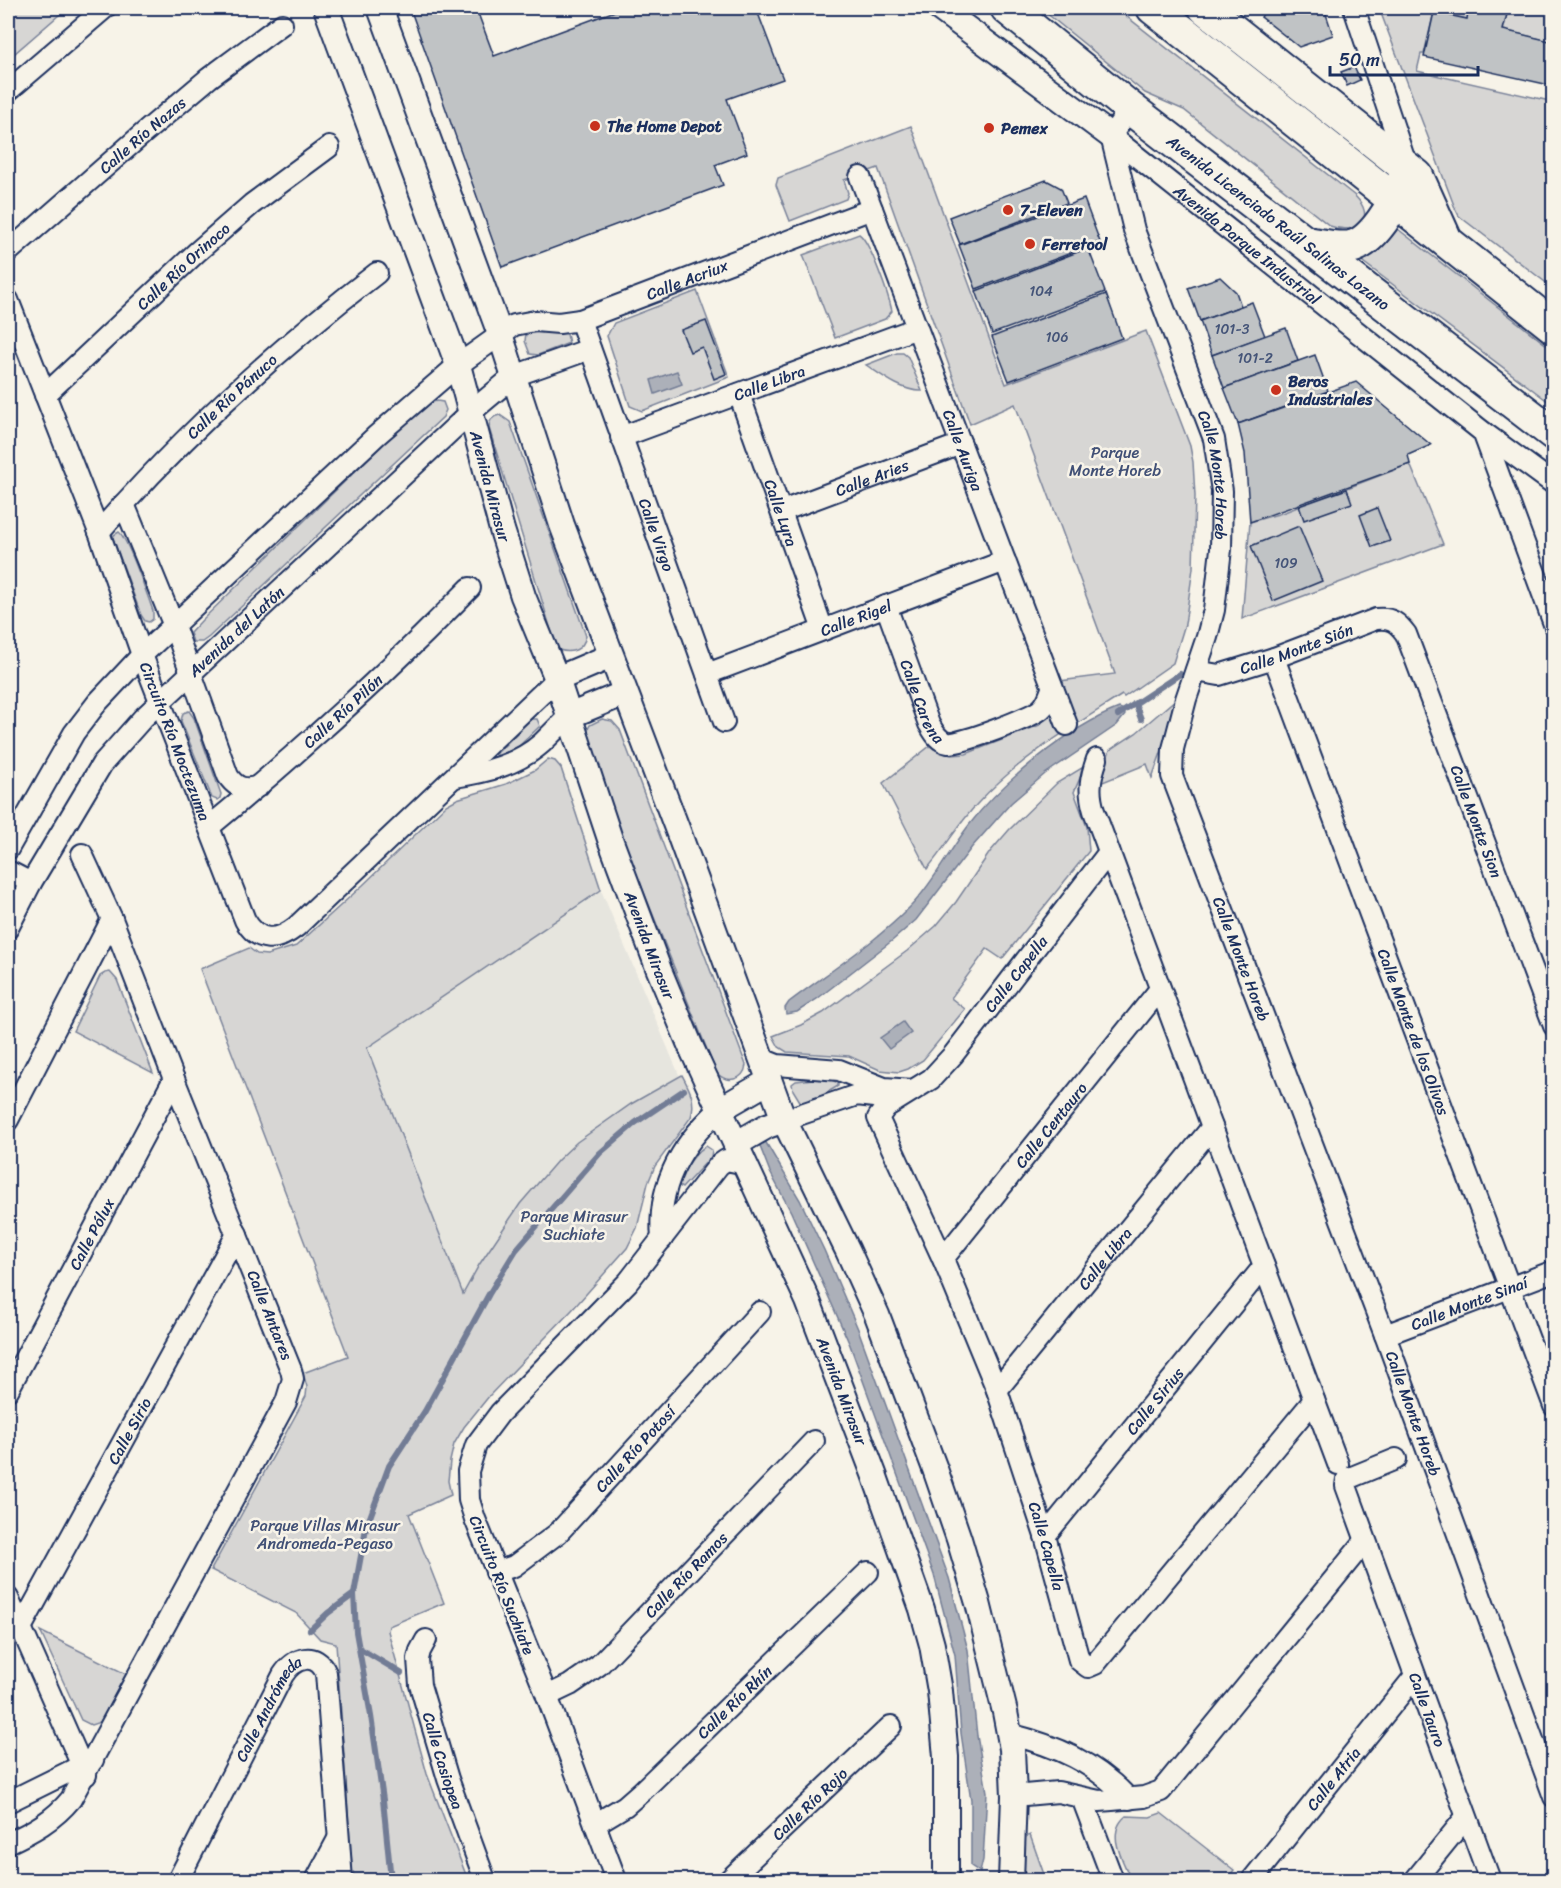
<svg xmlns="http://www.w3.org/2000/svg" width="1561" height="1888" font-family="Sriracha,sans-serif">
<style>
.built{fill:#e6e5de}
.green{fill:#d7d6d4;stroke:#798299;stroke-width:1.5}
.water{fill:#acb0b9;stroke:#727c95;stroke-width:1.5}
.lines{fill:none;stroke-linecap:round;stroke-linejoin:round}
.stream{stroke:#727c95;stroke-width:6}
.building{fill:#c0c3c5;stroke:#1b2f5e;stroke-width:1.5}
.minor-casing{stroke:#1b2f5e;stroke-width:24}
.tertiary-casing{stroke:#1b2f5e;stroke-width:28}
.primary-casing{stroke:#1b2f5e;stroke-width:36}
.minor{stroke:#f7f3e8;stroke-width:20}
.tertiary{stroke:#f7f3e8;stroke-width:24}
.primary{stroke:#f7f3e8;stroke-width:32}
.poi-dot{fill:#c8321e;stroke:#f7f3e8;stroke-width:2}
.labels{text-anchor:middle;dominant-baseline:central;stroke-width:5;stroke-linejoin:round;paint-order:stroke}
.number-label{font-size:14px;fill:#445478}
.poi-label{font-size:16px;font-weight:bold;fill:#1b2f5e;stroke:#f7f3e8;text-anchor:start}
.street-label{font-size:16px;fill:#1b2f5e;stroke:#f7f3e8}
.park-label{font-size:16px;fill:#415076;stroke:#f7f3e8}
</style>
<rect width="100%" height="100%" fill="#f7f3e8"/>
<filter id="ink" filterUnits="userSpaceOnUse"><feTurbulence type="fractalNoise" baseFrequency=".0167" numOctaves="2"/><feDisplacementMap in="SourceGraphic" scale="12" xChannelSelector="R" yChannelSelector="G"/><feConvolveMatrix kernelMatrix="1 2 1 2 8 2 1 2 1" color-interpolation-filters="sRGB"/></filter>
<g filter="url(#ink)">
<!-- built -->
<path class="built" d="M601,890L680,1077L631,1104L578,1141L520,1204L479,1265L463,1295L367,1048Z"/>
<!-- green -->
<g class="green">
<path d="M8,8H67L8,59Z"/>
<path d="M1040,8H1112L1122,13L1355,196C1377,218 1358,236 1330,226L1184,110L1145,93Z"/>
<path d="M1379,8H1469L1467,19L1434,12L1424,54H1421L1417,71L1550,101L1553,90V288L1459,216L1455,208Z"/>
<path d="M1479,8H1553V42L1503,30L1507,14Z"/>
<path d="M911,126L1006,384L1146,331L1190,446L1193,462L1195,496L1193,568L1185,624L1173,663L1124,697L1122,695C1072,727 1019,758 978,803C959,823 945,848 927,869L883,783L930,746L934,749L951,755L966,754L1040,725L1055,706L1060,681L1115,674L1015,404L970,424L878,168L844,180L848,193L846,199L790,221L776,185L778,178Z"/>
<path d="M1394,226L1553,350V405L1359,259Z"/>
<path d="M859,234C870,241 889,297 892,311L885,319L835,338L803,255Z"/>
<path d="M697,291L729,377L642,411L630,406L607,336L614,323Z"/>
<path d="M559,331L567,334L569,343L538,355L530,354L525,341L526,333Z"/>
<path d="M897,353H903L908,357L922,391C903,392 881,375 866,365Z"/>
<path d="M437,401L443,402L446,410L443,417L209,637L202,642H193L190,633L202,620L405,423L428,403Z"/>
<path d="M500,415L510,422L586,636C583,650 572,654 559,650L555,643L489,428C489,421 493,416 500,415Z"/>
<path d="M1410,464L1443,544L1242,619L1250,522L1282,513Z"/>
<path d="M119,532C128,539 148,597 153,611V619L149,622L145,621L141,615L113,538L114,535Z"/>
<path d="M1182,694L1152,778L1147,764L1098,784L1110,750L1136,733Z"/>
<path d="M189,711L194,718L221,794L220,798L217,800L212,798L181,721L183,713Z"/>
<path d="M531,719H537L540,726L519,746L500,756H497V753Z"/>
<path d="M602,719L612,721L620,730L746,1065C744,1081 726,1084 716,1072L619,830L586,733L590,725Z"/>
<path d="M548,759L555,761L561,768L601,890L367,1048L463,1294L479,1265L520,1204L558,1160L577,1142L631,1104L682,1075C690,1090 696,1101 691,1117L655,1166L648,1183L637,1228L627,1248L572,1310L490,1395L464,1427L454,1444L450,1461L448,1481L451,1495L409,1514L444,1603L389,1626L388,1631L427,1774L468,1880H353L336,1643L320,1639L296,1613L211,1570L306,1396L307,1387L303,1373L348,1356L200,969L249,948L257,954L267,955L296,946L363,885L446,805L457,799L506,784L535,770Z"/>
<path d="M1085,766L1074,792L1087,827L1089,851L1002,959L987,949L951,998L965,1009L923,1060L908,1069L899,1072L880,1070L849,1056L787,1052L779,1047L773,1036L801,1025L823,1013L907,951L936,926L956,902L990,852L1009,830L1057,783Z"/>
<path d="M110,972L117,980L153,1073L73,1031L100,976L105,973Z"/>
<path d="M813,1079H830L838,1083V1086L818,1098L801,1103L793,1090L792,1084L796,1081Z"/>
<path d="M706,1146L712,1150L711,1157L682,1188L678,1185C683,1171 693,1154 706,1146Z"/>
<path d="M40,1631L126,1674L100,1722L91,1725L81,1720Z"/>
<path d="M1161,1813L1234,1870L1226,1880H1131C1123,1860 1105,1833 1126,1816L1150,1817Z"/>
<path d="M1030,1835L1046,1880H1022L1023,1838Z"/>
</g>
<!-- water -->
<g class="water">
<path d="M677,371L682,384L655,394L651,380Z"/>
<path d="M1119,708L1124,710L1125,715L1117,725L1045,774L1011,803L972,847L916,920L893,940L817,999L797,1012L786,1014L785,1008L789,1002C830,971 875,943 911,906C934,882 949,851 969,825C1001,783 1069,727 1119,708Z"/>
<path d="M903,1022L911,1033L889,1049L880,1038Z"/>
<path d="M765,1141L800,1200L824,1250L858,1329L949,1578L968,1650L977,1736L987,1792L983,1860L980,1872L971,1866V1800L961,1733L955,1655L934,1575L850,1345L791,1212L770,1172L759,1144Z"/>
</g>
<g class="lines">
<!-- stream -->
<g class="stream">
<path d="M1135,703L1141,719"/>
<path d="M1118,715L1180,674"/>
<path d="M310,1630L328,1613L354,1594"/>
<path d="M359,1648L401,1673"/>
<path d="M391,1880L383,1800L371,1716L356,1632L354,1594L366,1528L389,1466L425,1411L489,1294L516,1250L600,1153L635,1123L684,1090"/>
</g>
</g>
<!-- building -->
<g class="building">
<path d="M410,8H476L494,56L623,8H756L783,79L727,99L747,153L715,165L723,185L502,267Z"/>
<path d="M1261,8H1324L1333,35L1299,47L1261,17L1263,14Z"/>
<path d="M1469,8H1479L1507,14L1503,30L1554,42V86L1424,57L1434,12L1467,19Z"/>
<path d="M1354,67L1360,80L1347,86L1341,72Z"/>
<path d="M1046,180L1061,188L1067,203L960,244L949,217Z"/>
<path d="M1084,199L1100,242L976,289L959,245Z"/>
<path d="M1088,248L1105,292L992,334L976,291Z"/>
<path d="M1220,277L1236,292L1241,306L1200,321L1188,288Z"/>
<path d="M1106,294L1122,338L1009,381L992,337Z"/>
<path d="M1252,302L1265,336L1212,355L1200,321Z"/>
<path d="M706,321L726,374L714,379L702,347L690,352L681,330Z"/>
<path d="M1286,328L1298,361L1224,388L1212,355Z"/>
<path d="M1315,355L1328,391L1238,424L1224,388Z"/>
<path d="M1356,382L1431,445L1408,455L1410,464L1250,522L1245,453L1238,424Z"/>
<path d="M1347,489L1352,503L1304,520L1299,506Z"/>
<path d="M1377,508L1390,541L1372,547L1360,515Z"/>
<path d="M1299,526L1322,581L1273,601L1251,546Z"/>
</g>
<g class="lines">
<defs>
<g id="minor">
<path d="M1354,8L1406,164"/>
<path d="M8,91L105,8"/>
<path id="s1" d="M1130,108L1111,136L1134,230L1214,439L1222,491L1221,549L1214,610L1207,637L1186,699L1173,749L1172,776L1385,1335L1554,1797"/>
<path id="s2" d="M1111,136L1483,432L1554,484"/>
<path id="s3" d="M860,177L1067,725"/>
<path id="s4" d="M8,252L145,132L209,78L282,24"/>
<path id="s5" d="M8,300L99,532L142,655L245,920C258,943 277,942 296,927L557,679"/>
<path id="s6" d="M580,320L724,722"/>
<path id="s7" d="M739,394L823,630"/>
<path id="s8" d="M45,395L197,252L252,204L329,147"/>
<path d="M1483,432L1554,624"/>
<path id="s9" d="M621,437L917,328"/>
<path d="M124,504L174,626L228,776C236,788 245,791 259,786"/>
<path id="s10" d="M782,511L961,444"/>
<path id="s11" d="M99,532C184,434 274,352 377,273"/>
<path id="s12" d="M886,606L929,724C934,732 938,741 948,743C959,745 1033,717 1041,709C1047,704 1049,696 1052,689"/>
<path id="s13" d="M1274,658L1554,1406"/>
<path id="s14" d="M1196,671L1219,675L1274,658L1376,619C1391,617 1398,623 1406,634L1554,1026"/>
<path id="s15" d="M707,674L1005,561"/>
<path d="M1097,759C1090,779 1088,791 1094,811L1338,1464"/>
<path d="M455,777C487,772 517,765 542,743C551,734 560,725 569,716"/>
<path id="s16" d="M209,827C300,752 387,673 470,588"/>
<path id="s17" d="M8,849L74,733L97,703L142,655L377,435L458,365L514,325L535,321L559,323L580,320L872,209"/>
<path id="s18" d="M1109,852L953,1055L931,1079L886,1107L878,1118L943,1259L997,1390L1045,1536L1079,1660L1088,1667L1095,1664L1314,1400"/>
<path d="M8,871L31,883"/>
<path id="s19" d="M8,928L31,883L102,764L143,718L471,412L514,376L590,349"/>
<path d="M761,1056L767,1061L777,1065L839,1070L884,1088L913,1090"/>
<path d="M8,1120L112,919"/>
<path d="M784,1120L857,1095L874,1097L889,1102"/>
<path d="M662,1239C657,1186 680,1145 719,1110"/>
<path id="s20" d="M943,1259L1160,989"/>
<path id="s21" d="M1385,1335L1554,1271"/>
<path id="s22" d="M8,1390L174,1079"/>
<path id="s23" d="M997,1390L1212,1127"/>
<path id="s24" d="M1396,1459L1347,1479L1346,1486L1490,1880"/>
<path id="s25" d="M1045,1536L1264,1266"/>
<path id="s26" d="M496,1572L514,1566L558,1533L760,1312"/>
<path d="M8,1598L86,1775"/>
<path id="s27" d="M21,1628L237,1234"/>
<path id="s28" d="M426,1640L420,1651L418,1659L420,1685L448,1779L485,1880"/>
<path id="s29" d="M547,1696L570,1685L599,1665L814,1441"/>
<path d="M1009,1734C1057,1746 1094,1762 1129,1799"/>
<path d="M1014,1796L1058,1792L1099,1801L1112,1800L1144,1797L1161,1791L1365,1541"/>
<path d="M1082,1798L1113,1880"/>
<path d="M8,1802L93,1760"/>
<path id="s30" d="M595,1824L625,1806L641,1792L868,1572"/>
<path d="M8,1843C32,1832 54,1820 71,1799L286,1402L293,1379L291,1370L174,1079L112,919L82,854"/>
<path id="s31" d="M178,1880L283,1675C294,1658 316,1650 326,1673L342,1880"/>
<path d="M316,1880L338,1839"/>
<path d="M616,1880L547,1696L475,1519L469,1500L468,1471L476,1445L500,1413L628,1282L719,1165L726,1160L741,1163L746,1166"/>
<path id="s32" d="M729,1880L891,1726"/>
<path id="s33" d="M1252,1880L1415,1676"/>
<path d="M1415,1880L1466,1817"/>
</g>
<g id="tertiary">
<path id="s34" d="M326,8L458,365L502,530L523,596L557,679L610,839L659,970L690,1045L808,1301L874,1474L922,1609L932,1645L940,1691L946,1757V1880"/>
<path d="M380,8L500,334L562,525L678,831L784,1120L848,1251L877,1315L935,1469L959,1539L978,1603L1005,1712L1012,1749L1014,1796L1011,1880"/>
<path d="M939,8L1111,136"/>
<path d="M557,679L611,656"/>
<path d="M569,716L625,693"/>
<path d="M719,1110L769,1081"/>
<path d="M736,1144L767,1126L784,1120"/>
</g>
<g id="primary">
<path id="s35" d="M1007,8L1130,108L1554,434"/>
<path d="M1153,8L1554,327"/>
<path d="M1205,8L1417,176L1444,236"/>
<path d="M1307,243C1321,245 1336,249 1350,247C1373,243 1396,202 1403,182"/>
</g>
</defs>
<!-- minor casing -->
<use href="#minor" class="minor-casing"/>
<!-- tertiary casing -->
<use href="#tertiary" class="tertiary-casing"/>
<!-- primary casing -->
<use href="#primary" class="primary-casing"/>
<!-- minor -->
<use href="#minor" class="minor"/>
<!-- tertiary -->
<use href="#tertiary" class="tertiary"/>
<!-- primary -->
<use href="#primary" class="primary"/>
</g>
</g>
<!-- markers -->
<g class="poi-dot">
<circle cx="595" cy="126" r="6"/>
<circle cx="989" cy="128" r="6"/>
<circle cx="1008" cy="210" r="6"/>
<circle cx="1030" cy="244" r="6"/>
<circle cx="1276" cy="390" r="6"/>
</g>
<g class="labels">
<!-- number labels -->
<g class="number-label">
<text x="1041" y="291">104</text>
<text x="1232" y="329">101-3</text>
<text x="1057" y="337">106</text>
<text x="1255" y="358">101-2</text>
<text x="1286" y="563">109</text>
</g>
<!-- poi labels -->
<g class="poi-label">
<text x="607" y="126">The Home Depot</text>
<text x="1001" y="128">Pemex</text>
<text x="1020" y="210">7-Eleven</text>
<text x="1042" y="244">Ferretool</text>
<text x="1288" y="381">Beros<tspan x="1288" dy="18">Industriales</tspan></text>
</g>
<!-- street labels -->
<g class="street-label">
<text stroke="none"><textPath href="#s4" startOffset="178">Calle Río Nazas</textPath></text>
<text stroke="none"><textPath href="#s35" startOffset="346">Avenida Licenciado Raúl Salinas Lozano</textPath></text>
<text stroke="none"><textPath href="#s2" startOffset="174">Avenida Parque Industrial</textPath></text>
<text stroke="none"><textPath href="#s8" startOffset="189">Calle Río Orinoco</textPath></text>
<text stroke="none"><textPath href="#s17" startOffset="916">Calle Acriux</textPath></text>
<text stroke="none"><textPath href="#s9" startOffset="158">Calle Libra</textPath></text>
<text stroke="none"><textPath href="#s11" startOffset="190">Calle Río Pánuco</textPath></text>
<text stroke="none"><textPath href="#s3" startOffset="292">Calle Auriga</textPath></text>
<text stroke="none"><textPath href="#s1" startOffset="390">Calle Monte Horeb</textPath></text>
<text stroke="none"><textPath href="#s10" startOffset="96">Calle Aries</textPath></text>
<text stroke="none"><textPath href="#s34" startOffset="506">Avenida Mirasur</textPath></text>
<text stroke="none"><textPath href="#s7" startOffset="126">Calle Lyra</textPath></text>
<text stroke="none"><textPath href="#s6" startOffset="228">Calle Virgo</textPath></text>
<text stroke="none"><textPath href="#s15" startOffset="159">Calle Rigel</textPath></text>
<text stroke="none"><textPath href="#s19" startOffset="378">Avenida del Latón</textPath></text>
<text stroke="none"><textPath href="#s14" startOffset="105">Calle Monte Sión</textPath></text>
<text stroke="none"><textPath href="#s12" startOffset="102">Calle Carena</textPath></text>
<text stroke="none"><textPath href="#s16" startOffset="177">Calle Río Pilón</textPath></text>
<text stroke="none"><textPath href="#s5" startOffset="472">Circuito Río Moctezuma</textPath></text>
<text stroke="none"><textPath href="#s14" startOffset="426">Calle Monte Sion</textPath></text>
<text stroke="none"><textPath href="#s34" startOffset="992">Avenida Mirasur</textPath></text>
<text stroke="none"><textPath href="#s1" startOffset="894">Calle Monte Horeb</textPath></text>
<text transform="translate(1016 974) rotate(-52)">Calle Capella</text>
<text stroke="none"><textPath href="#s13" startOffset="399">Calle Monte de los Olivos</textPath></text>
<text stroke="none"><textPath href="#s20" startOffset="172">Calle Centauro</textPath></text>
<text stroke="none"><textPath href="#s22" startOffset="177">Calle Pólux</textPath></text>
<text stroke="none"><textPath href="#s23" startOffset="170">Calle Libra</textPath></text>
<text stroke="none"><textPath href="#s21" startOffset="90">Calle Monte Sinaí</textPath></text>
<text transform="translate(270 1315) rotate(68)">Calle Antares</text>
<text stroke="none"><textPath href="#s34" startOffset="1478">Avenida Mirasur</textPath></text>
<text stroke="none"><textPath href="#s25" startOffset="174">Calle Sirius</textPath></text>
<text stroke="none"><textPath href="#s1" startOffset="1380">Calle Monte Horeb</textPath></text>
<text stroke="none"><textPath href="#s27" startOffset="225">Calle Sirio</textPath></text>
<text stroke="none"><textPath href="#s26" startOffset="188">Calle Río Potosí</textPath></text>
<text stroke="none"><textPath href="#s18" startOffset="816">Calle Capella</textPath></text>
<text stroke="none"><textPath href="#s29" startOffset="186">Calle Río Ramos</textPath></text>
<text transform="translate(502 1585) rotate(68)">Circuito Río Suchiate</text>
<text stroke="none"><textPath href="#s30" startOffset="186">Calle Río Rhín</textPath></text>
<text stroke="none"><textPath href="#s24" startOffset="298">Calle Tauro</textPath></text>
<text stroke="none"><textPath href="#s31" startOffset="194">Calle Andrómeda</textPath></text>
<text stroke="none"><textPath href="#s28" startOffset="126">Calle Casiopea</textPath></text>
<text stroke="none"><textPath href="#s33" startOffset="130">Calle Atria</textPath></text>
<text stroke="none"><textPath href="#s32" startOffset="111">Calle Río Rojo</textPath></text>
</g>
<!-- park labels -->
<g class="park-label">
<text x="1115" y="452">Parque<tspan x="1115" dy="18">Monte Horeb</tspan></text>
<text x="574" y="1216">Parque Mirasur<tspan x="574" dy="18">Suchiate</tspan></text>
<text x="325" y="1525">Parque Villas Mirasur<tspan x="325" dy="18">Andromeda-Pegaso</tspan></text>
</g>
</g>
<!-- margin -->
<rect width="1561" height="1888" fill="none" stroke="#f7f3e8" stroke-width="30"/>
<rect x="15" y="15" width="1531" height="1858" fill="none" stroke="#1b2f5e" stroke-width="2" filter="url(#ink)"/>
<!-- scale -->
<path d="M1330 66v9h148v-9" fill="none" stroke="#1b2f5e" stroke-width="3"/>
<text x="1339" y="66" font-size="18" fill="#1b2f5e" stroke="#f7f3e8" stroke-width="4.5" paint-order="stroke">50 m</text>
</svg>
